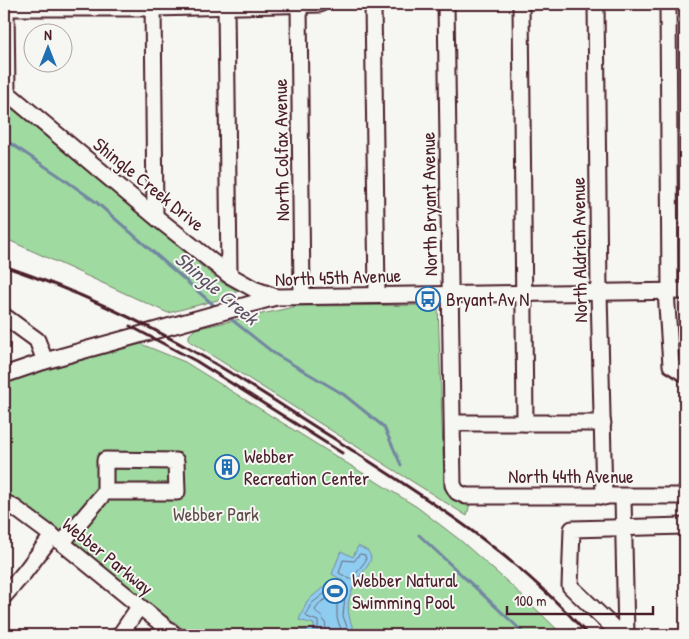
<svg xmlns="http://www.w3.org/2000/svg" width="689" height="639" font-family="'Patrick Hand',sans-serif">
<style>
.green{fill:#9fdaa0;stroke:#747c66}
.water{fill:#8fcdf0;stroke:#7387a1}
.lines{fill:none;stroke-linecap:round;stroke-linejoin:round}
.shore{stroke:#66657a;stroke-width:1}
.stream{stroke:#7387a1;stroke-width:3}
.minor-casing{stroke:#4a1f2b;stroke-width:19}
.minor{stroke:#f6f6f2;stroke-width:15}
.rail{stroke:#4a1f2b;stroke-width:3}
.labels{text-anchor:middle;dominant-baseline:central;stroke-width:4;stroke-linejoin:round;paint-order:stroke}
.street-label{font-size:19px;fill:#4a1f2b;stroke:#f6f6f2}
.poi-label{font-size:19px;fill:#4a1f2b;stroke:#f6f6f2;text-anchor:start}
.park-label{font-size:19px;fill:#5f4e48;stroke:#f6f6f2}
.water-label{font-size:20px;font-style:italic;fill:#5f5366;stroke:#f6f6f2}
</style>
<rect width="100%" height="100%" fill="#f6f6f2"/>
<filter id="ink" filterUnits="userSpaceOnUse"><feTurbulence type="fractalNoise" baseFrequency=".02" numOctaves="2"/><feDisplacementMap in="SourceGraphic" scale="10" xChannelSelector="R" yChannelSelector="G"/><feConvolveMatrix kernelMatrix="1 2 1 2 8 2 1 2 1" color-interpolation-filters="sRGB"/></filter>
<g filter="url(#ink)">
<!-- green -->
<g class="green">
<path d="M4,102L220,281L238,291L229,297L168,313L4,238Z"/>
<path d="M438,305L444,482C451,498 453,500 470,503L467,516L189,341V335L195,329L298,306Z"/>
<path d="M141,344L185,362L417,507L460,540L511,585L563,635H191L168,617L159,613L84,550L77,547L16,499L4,493V383L45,370Z"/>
</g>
<!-- water -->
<path class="water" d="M358,546L368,551L371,557C370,565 364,570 360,576C345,599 345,612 356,635H298V631L314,629V624L299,620L307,601L326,585L331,583L342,588L345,582L332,574L341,551L353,557Z"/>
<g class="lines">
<!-- shore -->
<g class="shore">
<path d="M360,554L365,555L366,560L352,579H350L339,573L343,560L354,561Z"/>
<path d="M304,635L314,634L318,631V621L307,617L306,614L311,604L330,589L345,595L343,616L350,635"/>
<path d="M323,635C330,621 322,619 315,610L321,602L331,596L337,600V618L343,635"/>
</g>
<!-- stream -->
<g class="stream">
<path d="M4,139L58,175L96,202L217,308"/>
<path d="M227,316L275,354L343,394L384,427L401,465"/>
<path d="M419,535L526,635"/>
</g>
<defs>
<g id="minor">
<path d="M6,4L7,93"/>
<path d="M153,4L155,216"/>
<path d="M226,4L229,275"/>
<path d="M299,4L302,296"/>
<path d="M373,4L377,295"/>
<path d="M446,4L453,485L457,492L466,496H685"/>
<path d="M521,4L525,423"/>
<path d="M596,4L599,292L604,497"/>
<path d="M668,4L670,291"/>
<path d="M4,8H153L320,4"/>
<path d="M4,90L157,218L229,275L254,289L276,297"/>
<path d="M666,291L671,365L682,372L685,373"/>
<path d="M4,316L37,340L45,361"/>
<path d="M4,375L45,361L276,297L685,291"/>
<path d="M453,423H603"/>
<path d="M623,497L626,635"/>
<path d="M4,502L15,508L62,543L175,635"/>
<path d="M62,543L105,492V460L176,461L177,492H105"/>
<path d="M4,596L24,573L52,536"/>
<path d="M120,635L139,607"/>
<path d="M621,635L570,586L572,529L685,526"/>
</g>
</defs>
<!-- minor casing -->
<use href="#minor" class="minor-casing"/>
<!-- minor -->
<use href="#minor" class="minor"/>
<!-- rail -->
<g class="rail">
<path d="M4,266C71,289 138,319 200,355C248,382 294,414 341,443C430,500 517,555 588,635"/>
<path d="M130,326L196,361L342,453"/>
</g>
</g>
</g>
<!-- icons -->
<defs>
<symbol id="bus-ring" viewBox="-11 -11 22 22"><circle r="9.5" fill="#f6f6f2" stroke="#1f6fb2" stroke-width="1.5"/><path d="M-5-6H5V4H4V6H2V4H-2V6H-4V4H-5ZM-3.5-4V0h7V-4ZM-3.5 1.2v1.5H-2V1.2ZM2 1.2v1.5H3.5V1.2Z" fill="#1f6fb2"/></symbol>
<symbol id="building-ring" viewBox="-11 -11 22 22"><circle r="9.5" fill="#f6f6f2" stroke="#1f6fb2" stroke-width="1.5"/><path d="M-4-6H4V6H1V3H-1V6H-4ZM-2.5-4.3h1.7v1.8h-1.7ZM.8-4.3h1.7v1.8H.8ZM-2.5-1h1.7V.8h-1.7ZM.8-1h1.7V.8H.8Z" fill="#1f6fb2"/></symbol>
<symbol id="stadium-ring" viewBox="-11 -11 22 22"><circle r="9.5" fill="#f6f6f2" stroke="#1f6fb2" stroke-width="1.5"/><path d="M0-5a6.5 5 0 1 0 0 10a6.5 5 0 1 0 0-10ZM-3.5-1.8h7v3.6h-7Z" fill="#1f6fb2"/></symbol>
</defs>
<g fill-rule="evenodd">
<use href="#bus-ring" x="414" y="285" width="28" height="28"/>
<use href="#building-ring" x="213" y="453" width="28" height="28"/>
<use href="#stadium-ring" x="321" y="577" width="28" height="28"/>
</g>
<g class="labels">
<!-- street labels -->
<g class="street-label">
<text transform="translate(281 150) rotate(-91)">North Colfax Avenue</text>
<text transform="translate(149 184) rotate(39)">Shingle Creek Drive</text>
<text transform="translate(429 204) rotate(-91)">North Bryant Avenue</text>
<text transform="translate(579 250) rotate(-91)">North Aldrich Avenue</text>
<text transform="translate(338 277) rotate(-2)">North 45th Avenue</text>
<text x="571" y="476">North 44th Avenue</text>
<text transform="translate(108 556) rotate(39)">Webber Parkway</text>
</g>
<!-- poi labels -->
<g class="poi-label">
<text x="446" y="299">Bryant Av N</text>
<text x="244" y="456">Webber<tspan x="244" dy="22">Recreation Center</tspan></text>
<text x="352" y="580">Webber Natural<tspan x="352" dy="22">Swimming Pool</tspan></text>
</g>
<!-- park labels -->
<g class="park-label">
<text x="216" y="514">Webber Park</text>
</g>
<!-- water labels -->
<g class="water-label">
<text transform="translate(217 288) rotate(40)">Shingle Creek</text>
</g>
</g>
<!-- margin -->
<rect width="689" height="639" fill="none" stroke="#f6f6f2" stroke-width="20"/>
<rect x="10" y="10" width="669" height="619" fill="none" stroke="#4a1f2b" stroke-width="2" filter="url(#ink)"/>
<!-- north arrow -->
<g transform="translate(48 48)"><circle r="24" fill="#f6f6f2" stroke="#b1a0a2"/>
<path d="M0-4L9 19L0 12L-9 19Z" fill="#1f6fb2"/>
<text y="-8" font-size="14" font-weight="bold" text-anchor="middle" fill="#4a1f2b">N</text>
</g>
<!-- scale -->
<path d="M507 606v8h146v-8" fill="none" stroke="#4a1f2b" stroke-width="2.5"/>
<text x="514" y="606" font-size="15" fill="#4a1f2b" stroke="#f6f6f2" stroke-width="4" paint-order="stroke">100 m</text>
</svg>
